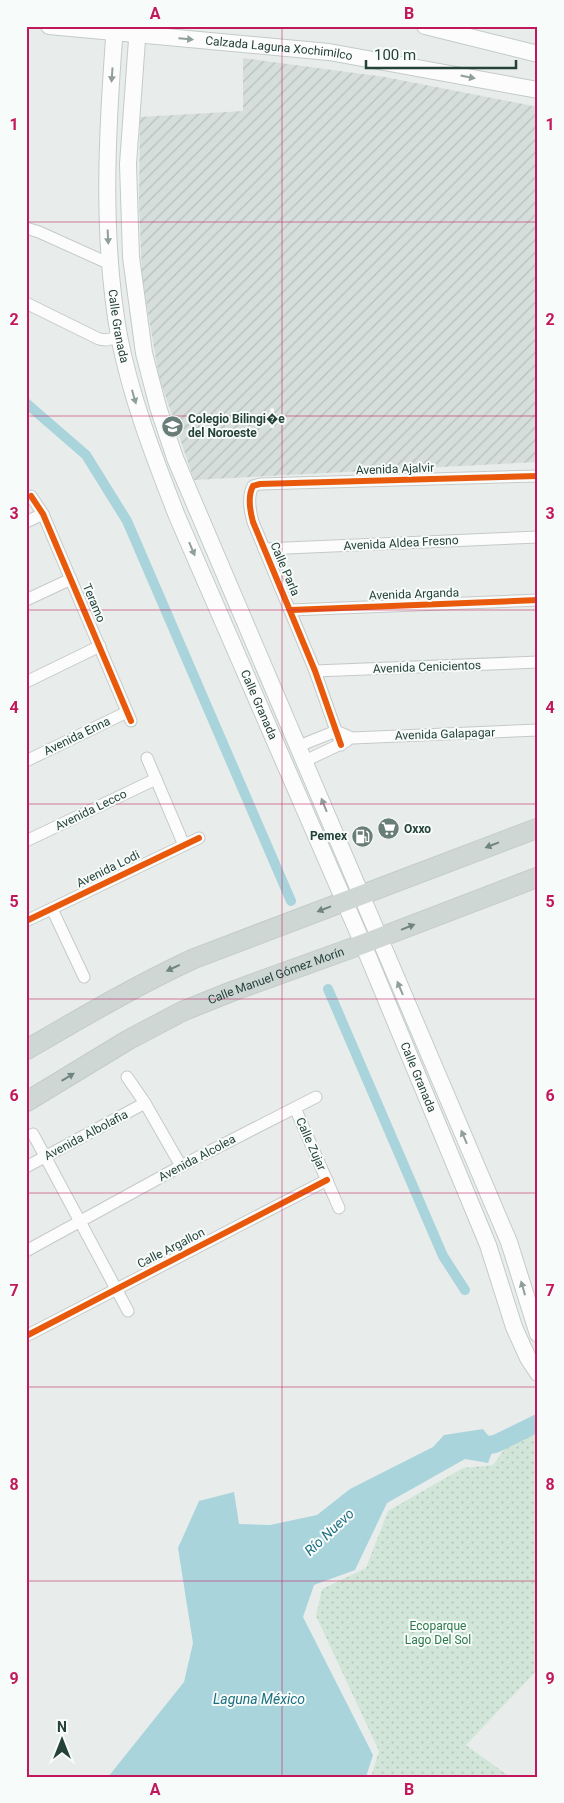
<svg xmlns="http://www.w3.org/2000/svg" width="564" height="1803" font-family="Roboto,sans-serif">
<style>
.industrial{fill:url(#industrial-furrows)}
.park{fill:url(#park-dots)}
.water{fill:#a9d4db}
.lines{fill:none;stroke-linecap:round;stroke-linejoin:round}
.canal{stroke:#a9d4db;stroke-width:10}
.river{stroke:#a9d4db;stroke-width:18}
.street-casing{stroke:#c5cac8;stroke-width:13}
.secondary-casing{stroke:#c3cbc8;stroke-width:18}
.primary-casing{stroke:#c3ccc9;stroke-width:21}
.street{stroke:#fcfcfc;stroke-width:11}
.secondary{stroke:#fcfcfc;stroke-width:16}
.primary{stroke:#cfd7d5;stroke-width:19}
.cycleway-casing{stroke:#f7fbf9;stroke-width:9}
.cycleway{stroke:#e8590c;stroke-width:6}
.oneway{fill:#909f9b}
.oneway2{fill:#718580}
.grid{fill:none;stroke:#c2185b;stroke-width:1;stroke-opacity:0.55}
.labels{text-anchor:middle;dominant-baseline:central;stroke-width:4;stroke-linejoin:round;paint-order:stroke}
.street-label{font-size:12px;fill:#24423a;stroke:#f7fbf9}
.poi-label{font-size:12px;font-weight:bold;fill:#24423a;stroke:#f7fbf9;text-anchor:start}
.park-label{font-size:12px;fill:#2d7a4b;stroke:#f7fbf9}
.water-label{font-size:14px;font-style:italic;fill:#1c6f80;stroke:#f7fbf9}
.neatline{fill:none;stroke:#c2185b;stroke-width:2}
.grid-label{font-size:16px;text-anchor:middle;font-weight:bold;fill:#c2185b}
</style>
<defs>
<pattern id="industrial-furrows" width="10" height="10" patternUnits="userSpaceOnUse" patternTransform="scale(1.25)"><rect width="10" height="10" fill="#d6dedb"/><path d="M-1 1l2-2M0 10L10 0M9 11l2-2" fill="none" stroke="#b8c0bd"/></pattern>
<pattern id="park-dots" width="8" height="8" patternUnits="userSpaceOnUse" patternTransform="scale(1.25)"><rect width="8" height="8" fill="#d1e6d8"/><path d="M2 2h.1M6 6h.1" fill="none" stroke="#b3c6ba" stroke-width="1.8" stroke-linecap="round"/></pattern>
</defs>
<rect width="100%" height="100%" fill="#e8edeb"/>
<!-- industrial -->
<path class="industrial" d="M243,58L385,77L538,107V462L194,480L159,377L142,277L139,200L140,117L243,111Z"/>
<!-- park -->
<path class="park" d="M538,1431V1669L466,1745L510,1777H371L379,1751L316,1616L322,1589L366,1568L388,1511L463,1468L493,1465L506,1447Z"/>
<!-- water -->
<path class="water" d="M483,1429L495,1444L488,1463L465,1459L387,1503L355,1570L314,1585L303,1617L373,1755L366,1777H108L184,1682L193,1643L178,1548L199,1501L234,1492L239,1524L270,1525L317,1515L350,1489L433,1447L444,1435Z"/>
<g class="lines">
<!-- canal -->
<g class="canal">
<path d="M26,403L86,455L127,521L291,901"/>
<path d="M328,989L443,1256L465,1290"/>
</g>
<!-- river -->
<path class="river" d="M473,1447L495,1444L538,1423"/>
<defs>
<g id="street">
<path d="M26,228L39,232L110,264"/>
<path d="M26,303L99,339L106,340L120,337"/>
<path d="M31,496L43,514L131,721"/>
<path d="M26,522L43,514"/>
<path d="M264,549L538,537"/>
<path d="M26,600L71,579"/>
<path d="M291,610L538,600"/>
<path d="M315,671L538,662"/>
<path d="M26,682L100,646"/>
<path d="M341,745L315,671L253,522C250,511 247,497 253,486L260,484L538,476"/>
<path d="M299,746L336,731L352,738L538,730"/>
<path d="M147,758L184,845"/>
<path d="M26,761L127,712"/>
<path d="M305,761L347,741"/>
<path d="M26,841L156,779"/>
<path d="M52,909L84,977"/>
<path d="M26,921L199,838"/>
<path d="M127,1077L145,1103L181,1166"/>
<path d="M295,1108L339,1208"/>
<path d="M33,1134L128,1311"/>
<path d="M26,1167L145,1103"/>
<path d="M26,1251L181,1166L316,1097"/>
<path d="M26,1336L327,1180"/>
</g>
<g id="secondary">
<path id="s1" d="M49,26L329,52L538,90"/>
<path id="s2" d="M115,26C107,129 101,234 119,336C131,398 154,457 177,516L363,944L488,1245L514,1327L528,1358L538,1373"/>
<path d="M138,26L128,164L131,257L144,353L158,407L175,458L509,1242L538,1334"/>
<path d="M425,26L538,54"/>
</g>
<g id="primary">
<path d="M26,1050C81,1018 135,986 193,959L538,828"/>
<path id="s3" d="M26,1102L128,1040L183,1011L233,991L363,944L538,877"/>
</g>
</defs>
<!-- street casing -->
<use href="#street" class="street-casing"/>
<!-- secondary casing -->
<use href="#secondary" class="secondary-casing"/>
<!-- primary casing -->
<use href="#primary" class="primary-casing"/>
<!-- street -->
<use href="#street" class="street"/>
<!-- secondary -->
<use href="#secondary" class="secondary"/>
<!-- primary -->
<use href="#primary" class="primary"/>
<defs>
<g id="cycleway">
<path d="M31,496L43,514L131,721"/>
<path d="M291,610L538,600"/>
<path d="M341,745L315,671L253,522C250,511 247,497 253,486L260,484L538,476"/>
<path d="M26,921L199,838"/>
<path d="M26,1336L327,1180"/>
</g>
</defs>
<!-- cycleway casing -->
<use href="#cycleway" class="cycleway-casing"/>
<!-- cycleway -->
<use href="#cycleway" class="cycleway"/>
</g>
<!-- one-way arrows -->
<defs><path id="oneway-solid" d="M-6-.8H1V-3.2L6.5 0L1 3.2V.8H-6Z" transform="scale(1.25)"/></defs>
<g class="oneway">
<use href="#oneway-solid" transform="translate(186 39) rotate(5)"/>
<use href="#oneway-solid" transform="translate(112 75) rotate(94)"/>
<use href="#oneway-solid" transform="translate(468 77) rotate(11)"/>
<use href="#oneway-solid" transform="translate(108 237) rotate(87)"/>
<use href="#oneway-solid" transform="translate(134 397) rotate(74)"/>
<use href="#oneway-solid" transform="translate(192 549) rotate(67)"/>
<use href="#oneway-solid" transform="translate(324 805) rotate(-112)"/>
<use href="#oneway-solid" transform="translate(400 988) rotate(-113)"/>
<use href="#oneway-solid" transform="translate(464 1137) rotate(-113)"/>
<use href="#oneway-solid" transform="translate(523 1288) rotate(-106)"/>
</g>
<g class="oneway2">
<use href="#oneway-solid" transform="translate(492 845) rotate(159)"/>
<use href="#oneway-solid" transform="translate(324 909) rotate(159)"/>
<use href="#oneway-solid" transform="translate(408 927) rotate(-22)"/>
<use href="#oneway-solid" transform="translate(173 968) rotate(155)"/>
<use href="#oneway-solid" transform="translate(68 1077) rotate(-31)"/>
</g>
<!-- grid -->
<path class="grid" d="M282,26V1777M26,222H538M26,416H538M26,610H538M26,804H538M26,999H538M26,1193H538M26,1387H538M26,1581H538"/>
<!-- icons -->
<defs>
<symbol id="school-disc" viewBox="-11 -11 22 22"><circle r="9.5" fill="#697e78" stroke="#f7fbf9"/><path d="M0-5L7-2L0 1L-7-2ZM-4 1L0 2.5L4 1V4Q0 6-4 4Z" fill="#fff"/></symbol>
<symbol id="supermarket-disc" viewBox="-11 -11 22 22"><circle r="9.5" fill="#697e78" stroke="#f7fbf9"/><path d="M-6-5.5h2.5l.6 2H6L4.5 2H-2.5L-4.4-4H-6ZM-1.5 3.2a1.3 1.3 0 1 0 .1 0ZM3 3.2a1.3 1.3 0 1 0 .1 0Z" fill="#fff"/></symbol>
<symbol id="fuel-disc" viewBox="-11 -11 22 22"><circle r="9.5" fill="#697e78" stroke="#f7fbf9"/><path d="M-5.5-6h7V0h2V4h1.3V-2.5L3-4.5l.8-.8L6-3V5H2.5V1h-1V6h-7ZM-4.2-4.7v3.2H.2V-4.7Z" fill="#fff"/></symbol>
</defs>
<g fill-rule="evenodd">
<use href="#school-disc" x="160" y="414" width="25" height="25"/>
<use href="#supermarket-disc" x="376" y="816" width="25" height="25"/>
<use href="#fuel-disc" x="350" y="824" width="25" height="25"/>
</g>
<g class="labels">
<!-- street labels -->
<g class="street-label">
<text stroke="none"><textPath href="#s1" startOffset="231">Calzada Laguna Xochimilco</textPath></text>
<text stroke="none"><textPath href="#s2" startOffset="301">Calle Granada</textPath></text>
<text transform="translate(395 469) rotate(-2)">Avenida Ajalvir</text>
<text transform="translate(401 543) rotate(-3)">Avenida Aldea Fresno</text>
<text transform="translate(285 569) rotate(67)">Calle Parla</text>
<text transform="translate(414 594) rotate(-2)">Avenida Arganda</text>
<text transform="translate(94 603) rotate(67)">Teramo</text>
<text transform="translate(427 667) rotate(-2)">Avenida Cenicientos</text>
<text stroke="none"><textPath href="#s2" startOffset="706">Calle Granada</textPath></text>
<text transform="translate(445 734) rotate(-2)">Avenida Galapagar</text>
<text transform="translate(77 736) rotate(-26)">Avenida Enna</text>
<text transform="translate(91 810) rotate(-26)">Avenida Lecco</text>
<text transform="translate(108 869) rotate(-26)">Avenida Lodi</text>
<text stroke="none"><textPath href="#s3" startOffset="281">Calle Manuel Gómez Morín</textPath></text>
<text stroke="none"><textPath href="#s2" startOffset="1111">Calle Granada</textPath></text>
<text transform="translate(86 1135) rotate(-28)">Avenida Albolafia</text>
<text transform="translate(311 1144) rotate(66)">Calle Zujar</text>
<text transform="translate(197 1158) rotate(-28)">Avenida Alcolea</text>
<text transform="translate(171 1248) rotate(-27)">Calle Argallon</text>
</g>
<!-- poi labels -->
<g class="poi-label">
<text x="188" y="419">Colegio Bilingi�e<tspan x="188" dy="14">del Noroeste</tspan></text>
<text x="404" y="829">Oxxo</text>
<text x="347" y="836" text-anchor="end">Pemex</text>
</g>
<!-- park labels -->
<g class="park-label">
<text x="438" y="1626">Ecoparque<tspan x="438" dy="14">Lago Del Sol</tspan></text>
</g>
<!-- water labels -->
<g class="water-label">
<text transform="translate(329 1532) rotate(-43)">Río Nuevo</text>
<text x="259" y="1699">Laguna México</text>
</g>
</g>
<!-- border -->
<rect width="564" height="1803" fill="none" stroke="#f7fbf9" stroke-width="55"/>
<!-- north arrow -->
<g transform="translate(62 1740)" stroke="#f7fbf9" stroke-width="4" paint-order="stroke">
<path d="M0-4L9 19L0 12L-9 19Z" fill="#24423a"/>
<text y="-8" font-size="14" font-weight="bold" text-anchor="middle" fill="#24423a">N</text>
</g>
<!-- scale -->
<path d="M366 60v8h150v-8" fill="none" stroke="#24423a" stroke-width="2.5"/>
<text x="374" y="60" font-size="15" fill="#24423a" stroke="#f7fbf9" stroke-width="4" paint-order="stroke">100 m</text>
<rect x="28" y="28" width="508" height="1748" class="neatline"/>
<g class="grid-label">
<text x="155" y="19">A</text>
<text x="409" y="19">B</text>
<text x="14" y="130">1</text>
<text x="550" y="130">1</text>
<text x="14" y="325">2</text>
<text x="550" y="325">2</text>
<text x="14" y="519">3</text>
<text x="550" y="519">3</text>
<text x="14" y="713">4</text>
<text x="550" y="713">4</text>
<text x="14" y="907">5</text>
<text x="550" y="907">5</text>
<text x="14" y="1101">6</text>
<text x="550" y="1101">6</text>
<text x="14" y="1296">7</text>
<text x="550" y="1296">7</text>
<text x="14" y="1490">8</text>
<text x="550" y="1490">8</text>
<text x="14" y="1684">9</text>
<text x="550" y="1684">9</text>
<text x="155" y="1795">A</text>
<text x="409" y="1795">B</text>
</g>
</svg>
